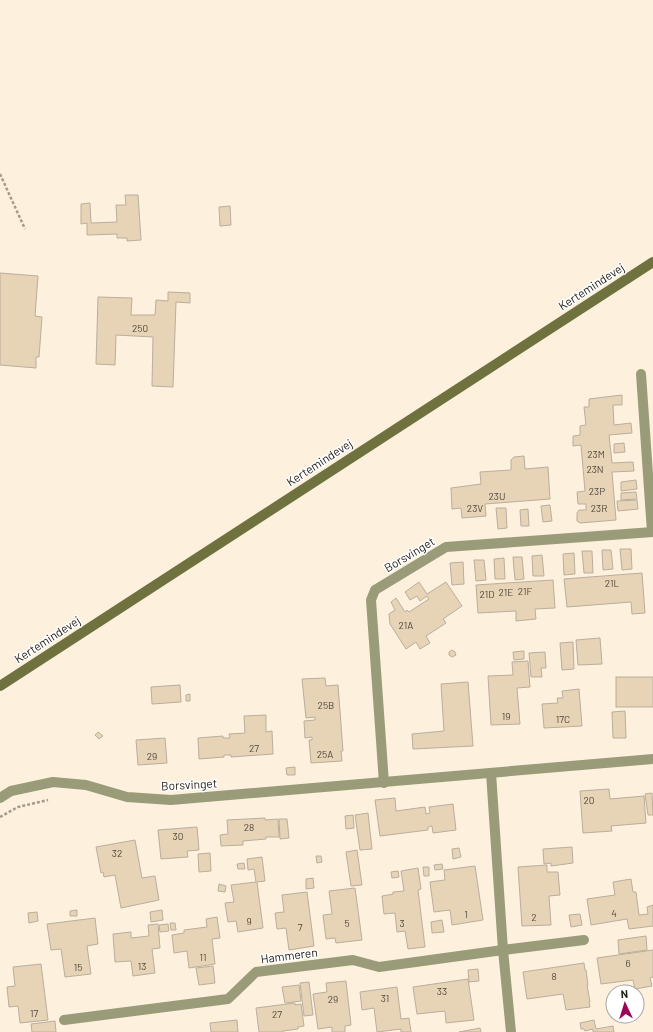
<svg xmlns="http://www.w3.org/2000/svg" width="653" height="1032" font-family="Barlow,sans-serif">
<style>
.building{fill:#e7d3b6;stroke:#baae9d}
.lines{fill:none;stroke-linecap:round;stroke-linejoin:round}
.path{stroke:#a59c8e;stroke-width:2.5;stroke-dasharray:3 2;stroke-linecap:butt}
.minor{stroke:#999b79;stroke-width:10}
.secondary{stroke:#6f713e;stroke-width:10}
.labels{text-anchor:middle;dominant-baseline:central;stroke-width:3;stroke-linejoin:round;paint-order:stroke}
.number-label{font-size:10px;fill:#524a3e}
.street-label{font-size:12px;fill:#211d16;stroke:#fff}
</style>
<rect width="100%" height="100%" fill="#fdf0dd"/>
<!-- building -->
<g class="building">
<path d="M125,195H138L141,240L127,241V238H117V234L87,235V223L81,224V204L90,203L91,223L117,222L116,205H126Z"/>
<path d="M230,206L231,225L220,226L219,207Z"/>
<path d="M0,273L38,276L35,316L42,317L39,357H36V368L0,365Z"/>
<path d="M168,292L190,293V303L176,302L173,387L152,386L153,337L116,335L115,365L96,364L98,297L132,298L131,315H155L156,300L168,301Z"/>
<path d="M622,395V405H613L614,425L631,423L632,433L609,435L612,463L633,462L634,471L612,472L616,520L580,523L577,521V513L579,510H586V504H578L577,492L585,491L581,445L573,446V436L580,435V426L586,425L584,407H589V399Z"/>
<path d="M624,443L625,452L614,453V444Z"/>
<path d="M524,456L525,469L548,467L550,499L485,504L486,516L462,518L461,508L452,509L451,488L481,484L480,472L511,470V460L514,457Z"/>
<path d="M636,480L637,489L621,491V482Z"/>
<path d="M636,492L637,499L621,500V493Z"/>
<path d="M637,500L638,509L618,511L617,501Z"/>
<path d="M550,505L552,521L543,522L541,506Z"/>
<path d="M496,508H506L507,528L498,529Z"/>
<path d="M528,509L529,526H521L520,510Z"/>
<path d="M620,549H631L632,569L622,570Z"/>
<path d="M602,550H611L613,569L603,570Z"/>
<path d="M582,551H592L593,573H584Z"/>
<path d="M574,553L575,574L564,575L563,554Z"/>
<path d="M542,555L544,576H533L532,556Z"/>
<path d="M513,557H522L524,579L515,580Z"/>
<path d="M504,558L505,579H495L494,559Z"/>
<path d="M474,560H484L486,580L476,581Z"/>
<path d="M463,562L464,584L452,585L450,563Z"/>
<path d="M642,573L645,613L632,614L631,602L567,607L564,579Z"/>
<path d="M553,580L555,608L535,609L536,619L516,621V611L478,613L476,585Z"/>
<path d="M419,582L427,594L446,582L462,606L443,619L446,623L426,636L430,643L420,649L416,642L406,649L390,624L389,614L395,610L391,602L396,598L405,612L407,610L409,612L429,599L427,596L420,601L417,596L410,600L405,592Z"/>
<path d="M600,638L602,664L578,665L576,640Z"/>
<path d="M573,642L574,669L562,670L560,643Z"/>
<path d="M452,650L455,652L456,655L452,657L449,655V652Z"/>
<path d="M524,651V659L514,660L513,652Z"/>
<path d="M545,652L546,668H541L542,677H531L529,653Z"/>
<path d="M528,661L530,687L517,688L520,724L491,725L488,676L513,675L512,662Z"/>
<rect x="616" y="677" width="37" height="30"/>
<path d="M325,678L326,686L338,685L343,751H341L342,761L311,763L309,740H312V737L305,738L304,721L315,720V717L306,718L302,679Z"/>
<path d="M468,682L473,746L413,749L412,734L444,731L441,684Z"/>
<path d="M180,685L181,702L152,704L151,687Z"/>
<path d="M579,689L582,726L544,728L542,704L558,703L557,698H563L562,691Z"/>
<path d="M190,694V701H186V695Z"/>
<path d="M625,711L626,738H613L612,712Z"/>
<path d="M266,715V732L272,731L273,754L231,757V755H224V757L199,759L198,738L223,736V738H230L229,734L245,733L244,716Z"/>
<path d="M98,732L103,736L99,739L95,735Z"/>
<path d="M165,738L167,763L138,765L136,740Z"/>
<path d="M295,767V775H287L286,768Z"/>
<path d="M609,789L610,799L644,796L646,823L611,826L612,831L583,833L580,791Z"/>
<path d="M652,793L653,815H648L645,794Z"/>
<path d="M395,798L396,811L425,807L426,814L430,813L429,807L453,804L456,830L433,833L432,826L428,827V830L380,836L375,800Z"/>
<path d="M368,813L372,849L360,850L355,815Z"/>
<path d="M353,815L354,828L346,829L345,816Z"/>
<path d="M265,818V820L278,819L279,837H266V839L243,841V845L221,846L220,835L228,834L227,820Z"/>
<path d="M279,819H287L289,838L280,839Z"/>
<path d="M197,827L199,850L187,851L188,857L161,859L158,830Z"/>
<path d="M135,840L142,878L155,876L159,900L121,908L115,875L104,877L103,872L101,873L96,847Z"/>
<path d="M572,847L573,863L551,866V863L544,864L543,849Z"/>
<path d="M459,848L461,857L453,859L452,849Z"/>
<path d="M357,850L362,885L351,886L346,852Z"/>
<path d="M210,853L211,871L199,872L198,854Z"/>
<path d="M316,856H321L322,862L317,863Z"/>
<path d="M262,857L265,881L257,882L263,928L238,932L236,921L228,922L225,903L234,902L231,885L256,882L254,869L248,870L247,859Z"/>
<path d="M244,863L245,869H238L237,864Z"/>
<path d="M442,864L443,869L435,870L434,865Z"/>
<path d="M547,865V872H558L560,895L549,896L551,925L522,926L518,867Z"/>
<path d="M475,866L483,920L452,925L450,910L434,912L430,882L445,880L444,870Z"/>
<path d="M423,867H429V876H424Z"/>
<path d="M418,868L421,889L418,890L425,947L408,949L405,931L397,932L395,913L384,914L382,896L393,894V892L404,891L401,871Z"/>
<path d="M398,871L399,877L392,878L391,872Z"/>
<path d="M313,878L314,888L306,889V879Z"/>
<path d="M631,879L633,892H636L639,915L648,914L647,907L653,905V926L629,929L627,919L591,925L587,899L615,895L613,882Z"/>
<path d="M219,884L226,886L225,892L218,891Z"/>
<path d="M355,888L362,940L336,943L335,938L326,939L323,915L332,914L329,891Z"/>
<path d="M307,892L314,946L289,950L286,928L277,929L275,913L284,912L282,895Z"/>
<path d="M77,910V916H70V911Z"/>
<path d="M162,910L163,920L151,922L150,912Z"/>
<path d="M37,912L38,921L29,923L28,913Z"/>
<path d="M580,914L582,925L571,927L569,915Z"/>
<path d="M217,917L220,938L212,939L215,964L189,968L187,951L174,953L172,935L184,933V930L207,927L206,919Z"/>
<path d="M95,918L98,944L87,946L91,974L65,977L61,949L51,950L47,924Z"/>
<path d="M442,920L444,932L432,933L431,922Z"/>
<path d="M170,923H175L176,930H171Z"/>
<path d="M158,924L160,948L152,949L155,973L133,976L131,961L115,962L113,934L131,932V938L149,936L148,925Z"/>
<path d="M168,924L169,931L160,932L159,925Z"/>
<path d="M646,936L647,950L619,954L618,940Z"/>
<path d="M653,950V977L650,978L652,986L635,989L633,980L601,984L597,958Z"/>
<path d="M584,963L585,970H586L588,985H587L590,1002H589L590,1007L566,1010L563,994L527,999L523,972Z"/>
<path d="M41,964L48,1020L20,1023L18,1006L9,1007L7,987L15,986L13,967Z"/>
<path d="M213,966L215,983L199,985L196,968Z"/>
<path d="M478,969L479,981L469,982L468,970Z"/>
<path d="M468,979L474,1020L446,1023L445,1011L417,1014L413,987Z"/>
<path d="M346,981L351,1025L345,1026V1032H332V1027L318,1029L313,994L327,992L326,983Z"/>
<path d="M309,982L313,1015L304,1016L300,983Z"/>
<path d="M299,985L301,1001L285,1003L282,987Z"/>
<path d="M397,987L401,1019L409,1018L411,1032H401V1029L377,1032L374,1008L362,1010L360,992Z"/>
<path d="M295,1003V1005L301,1004L304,1026L298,1027V1029L283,1031V1032H259L256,1008Z"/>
<path d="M237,1020L238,1032H211L210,1023Z"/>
<path d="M594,1020L596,1029L613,1026L614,1032H593V1029L585,1031L584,1029H581L580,1023Z"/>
<path d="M55,1021L56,1032H32L31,1024Z"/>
<path d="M480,1028L481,1032H459Z"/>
</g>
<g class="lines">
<!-- path -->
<g class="path">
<path d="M0,174L25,229"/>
<path d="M0,817L18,807L48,800"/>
</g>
<!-- minor -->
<g class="minor">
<path d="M641,374L652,532"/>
<path d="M491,773L503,950L511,1032"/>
<path d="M384,783L371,600L375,590L446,547L653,532"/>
<path d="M0,798L11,791L53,782L86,785L127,797L171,800L653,759"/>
<path d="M64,1020L228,999L256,972L353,960L379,967L503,950L584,940"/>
</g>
<!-- secondary -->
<path class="secondary" d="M0,686L653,262"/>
</g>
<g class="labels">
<!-- number labels -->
<g class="number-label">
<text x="140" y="328">250</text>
<text x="596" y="454">23M</text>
<text x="595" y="469">23N</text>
<text x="597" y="491">23P</text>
<text x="497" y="496">23U</text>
<text x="475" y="508">23V</text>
<text x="599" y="508">23R</text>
<text x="612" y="583">21L</text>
<text x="525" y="591">21F</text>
<text x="506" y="592">21E</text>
<text x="487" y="594">21D</text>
<text x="406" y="625">21A</text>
<text x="326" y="705">25B</text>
<text x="506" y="716">19</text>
<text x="563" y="719">17C</text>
<text x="254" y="748">27</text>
<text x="325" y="754">25A</text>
<text x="152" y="756">29</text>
<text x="589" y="800">20</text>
<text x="249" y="827">28</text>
<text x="178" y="836">30</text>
<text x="117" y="853">32</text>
<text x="614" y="913">4</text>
<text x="466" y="914">1</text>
<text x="534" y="917">2</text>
<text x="249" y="921">9</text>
<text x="347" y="923">5</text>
<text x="402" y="923">3</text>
<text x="300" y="927">7</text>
<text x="203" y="957">11</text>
<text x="628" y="963">6</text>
<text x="142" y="966">13</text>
<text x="78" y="967">15</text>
<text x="554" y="976">8</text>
<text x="442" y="991">33</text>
<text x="385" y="998">31</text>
<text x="333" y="999">29</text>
<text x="34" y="1013">17</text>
<text x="277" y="1014">27</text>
</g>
<!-- street labels -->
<g class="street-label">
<text transform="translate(591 286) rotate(-33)">Kertemindevej</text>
<text transform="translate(319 462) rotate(-33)">Kertemindevej</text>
<text transform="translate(409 554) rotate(-31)">Borsvinget</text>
<text transform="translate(47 639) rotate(-33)">Kertemindevej</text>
<text transform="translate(189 784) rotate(-3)">Borsvinget</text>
<text transform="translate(289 955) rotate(-7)">Hammeren</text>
</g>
</g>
<!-- north arrow -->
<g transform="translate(625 1004) rotate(356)"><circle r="19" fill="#ffffff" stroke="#a6a5a2"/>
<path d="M0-3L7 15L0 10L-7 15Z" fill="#9b0655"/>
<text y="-6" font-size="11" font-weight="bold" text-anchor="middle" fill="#211d16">N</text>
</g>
</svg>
